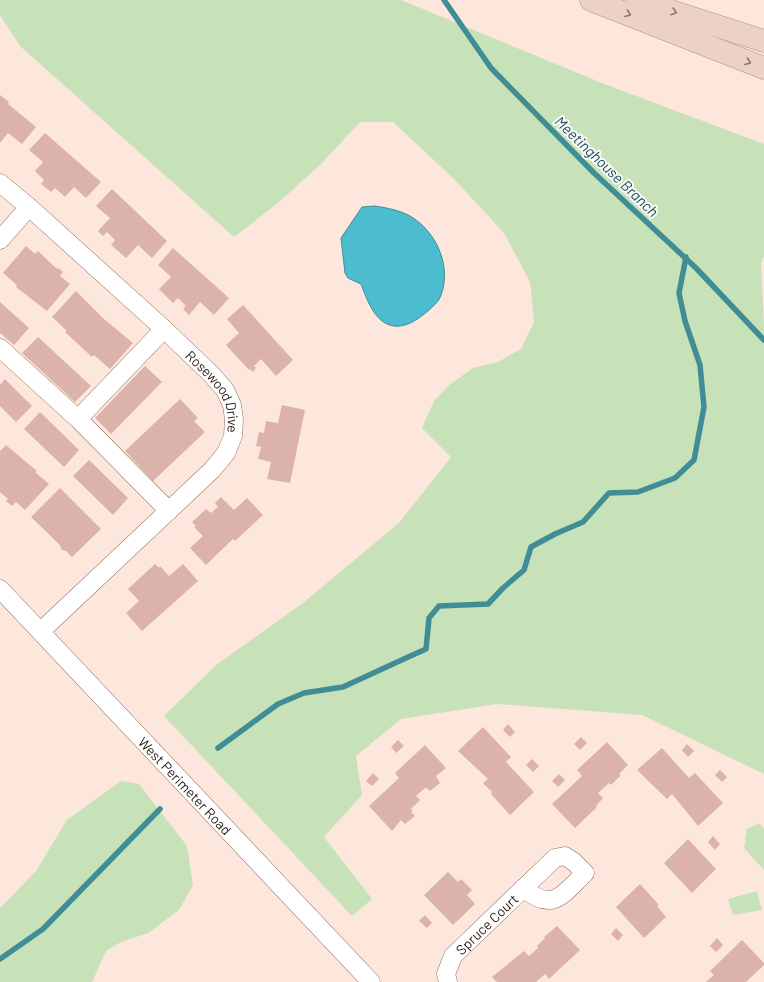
<svg xmlns="http://www.w3.org/2000/svg" width="764" height="982" font-family="Barlow,sans-serif">
<style>
.green{fill:#c7e2b8}
.water{fill:#4bbdce;stroke:#408d96}
.lines{fill:none;stroke-linecap:round;stroke-linejoin:round}
.stream{stroke:#408d96;stroke-width:5.5}
.building{fill:#dbb3aa}
.minor-casing{stroke:#90705f;stroke-width:19}
.highway-casing{stroke:#a89189;stroke-width:23}
.minor{stroke:#fff;stroke-width:18}
.highway{stroke:#edd0c7;stroke-width:22}
.oneway{stroke:#8a766e}
.labels{text-anchor:middle;dominant-baseline:central;stroke-width:4;stroke-linejoin:round;paint-order:stroke}
.street-label{font-size:14px;fill:#281c15;stroke:#f9f9f9}
.water-label{font-size:15px;font-style:italic;fill:#1b4d54;stroke:#f9f9f9}
</style>
<rect width="100%" height="100%" fill="#fde7dc"/>
<!-- green -->
<g class="green">
<path d="M0,0H401L602,83L764,144V256L761,263L764,327V774L642,715L497,704L401,719L356,756L362,795L324,837L372,899L352,916L164,716L216,665L303,603L399,523L451,457L422,428L434,401L449,385L473,368L498,362L521,349L534,322L530,282L504,233L453,178L393,122H360L320,165L279,202L234,237L20,46L0,15Z"/>
<path d="M121,781L139,784L187,846L193,885L179,910L148,933L121,942L106,951L92,982H0V908L36,871L67,820Z"/>
<path d="M759,823L764,829V870L744,848L747,829Z"/>
<path d="M757,891L762,910L733,915L728,899Z"/>
</g>
<!-- water -->
<path class="water" d="M375,206C387,208 399,210 410,216C436,231 452,266 441,295C439,302 433,306 428,311C415,322 398,333 382,321C371,312 366,297 361,284L348,278L345,273L341,238L362,207Z"/>
<g class="lines">
<!-- stream -->
<g class="stream">
<path d="M444,0L491,68L594,173L696,268L764,340"/>
<path d="M218,748L278,704L304,693L343,687L406,658L426,649L429,618L439,606L488,604L503,588L524,570L531,547L555,534L583,522L609,493L638,492L675,478L694,460L704,407L700,365L685,321L679,293L686,257"/>
<path d="M0,959L43,929L160,809"/>
</g>
</g>
<!-- building -->
<g class="building">
<path d="M0,95L9,102L8,104L36,127L22,144L8,133L0,143Z"/>
<path d="M45,133L101,182L86,198L74,187L65,197L55,188L51,192L41,184L44,180L35,171L43,162L29,150Z"/>
<path d="M112,189L167,241L152,258L138,245L126,258L111,245L115,240L107,232L103,236L98,231L110,218L96,206Z"/>
<path d="M26,246L35,254L38,251L57,269L58,268L63,272L60,276L70,284L47,311L16,287L17,285L3,273Z"/>
<path d="M173,248L229,298L214,315L200,302L189,315L183,309L186,306L178,298L173,303L159,289L171,277L158,265Z"/>
<path d="M76,291L104,319L133,343L110,369L94,355L92,357L65,332L67,331L52,317Z"/>
<path d="M0,302L29,328L14,345L0,333Z"/>
<path d="M243,305L293,360L276,376L261,359L254,366L256,368L253,372L250,369L249,370L226,345L239,333L227,319Z"/>
<path d="M38,337L91,386L75,402L22,353Z"/>
<path d="M145,366L162,382L111,434L95,418Z"/>
<path d="M5,379L32,406L16,422L0,406V385Z"/>
<path d="M180,399L198,418L194,421L205,432L153,481L125,451Z"/>
<path d="M282,405L305,410L290,483L267,479L271,462L258,459L261,447L256,446L259,432L264,433L266,421L278,423Z"/>
<path d="M40,412L79,450L64,467L24,429Z"/>
<path d="M6,445L37,471L35,472L49,484L25,510L16,502L12,506L6,501L8,499L0,492V451Z"/>
<path d="M89,460L128,498L113,515L73,476Z"/>
<path d="M60,488L101,529L72,557L66,551L62,550L59,544L31,517Z"/>
<path d="M221,497L234,510L247,498L263,515L235,541L233,539L206,565L190,548L203,536L194,527L196,526L192,522L206,509L211,513L218,507L215,503Z"/>
<path d="M155,564L159,568L160,566L169,576L183,564L198,581L142,631L126,613L139,601L128,589Z"/>
<path d="M508,724L515,732L510,737L503,730Z"/>
<path d="M483,727L511,757L506,762L534,792L510,815L491,794L492,792L483,783L488,779L458,751Z"/>
<path d="M581,737L587,743L580,750L574,744Z"/>
<path d="M398,740L404,746L396,753L391,747Z"/>
<path d="M607,742L628,765L619,774L621,775L611,785L609,783L598,793L603,798L596,806L597,807L575,828L552,804L582,776L577,770Z"/>
<path d="M687,744L694,751L688,757L682,750Z"/>
<path d="M425,745L446,768L436,776L440,783L430,791L427,788H425L416,796L420,800L411,809L413,811L411,812L415,816L405,824L401,820L392,831L369,806L399,778L395,773Z"/>
<path d="M662,748L689,778L695,773L723,803L698,826L672,794L667,799L637,770Z"/>
<path d="M532,759L539,766L533,772L526,765Z"/>
<path d="M720,770L727,777L722,782L715,775Z"/>
<path d="M373,773L379,779L372,786L366,781Z"/>
<path d="M559,774L565,780L558,787L552,781Z"/>
<path d="M713,836L720,844L715,850L708,842Z"/>
<path d="M688,839L716,869L692,893L664,863Z"/>
<path d="M448,872L458,882L461,879L472,890L467,895L475,904L453,925L424,895Z"/>
<path d="M640,884L659,905L657,906L666,917L644,938L616,907Z"/>
<path d="M425,915L432,923L427,928L419,921Z"/>
<path d="M557,926L580,950L549,979L545,974L536,982H497L492,977L524,951L529,956L538,948L537,946L545,938L544,937Z"/>
<path d="M616,928L623,935L618,941L611,934Z"/>
<path d="M717,938L723,945L716,952L710,946Z"/>
<path d="M742,940L764,963V965L746,982H706L714,975L710,971Z"/>
</g>
<g class="lines">
<defs>
<g id="minor">
<path id="s1" d="M0,183L29,207L164,329L212,375L225,390L232,405L234,419L233,436L226,453L212,470L41,631"/>
<path d="M0,240L29,207"/>
<path d="M0,348L78,419L169,511"/>
<path d="M78,419L164,329"/>
<path id="s2" d="M0,589L371,982"/>
<path id="s3" d="M448,982L446,974L453,956L555,858L565,856L574,862L585,873C562,895 553,913 523,888"/>
</g>
<g id="highway">
<path d="M591,0L764,68"/>
<path d="M637,0L764,41"/>
</g>
</defs>
<!-- minor casing -->
<use href="#minor" class="minor-casing"/>
<!-- highway casing -->
<use href="#highway" class="highway-casing"/>
<!-- minor -->
<use href="#minor" class="minor"/>
<!-- highway -->
<use href="#highway" class="highway"/>
</g>
<!-- one-way arrows -->
<defs><path id="oneway-chevron" d="M-2-3.5L2.5 0L-2 3.5" fill="none" stroke-width="1.6" stroke-linecap="round" stroke-linejoin="round"/></defs>
<g class="oneway">
<use href="#oneway-chevron" transform="translate(674 12) rotate(18)"/>
<use href="#oneway-chevron" transform="translate(628 14) rotate(21)"/>
<use href="#oneway-chevron" transform="translate(748 62) rotate(22)"/>
</g>
<g class="labels">
<!-- street labels -->
<g class="street-label">
<text stroke="none"><textPath href="#s1" startOffset="302">Rosewood Drive</textPath></text>
<text stroke="none"><textPath href="#s2" startOffset="270">West Perimeter Road</textPath></text>
<text stroke="none"><textPath href="#s3" startOffset="74">Spruce Court</textPath></text>
</g>
<!-- water labels -->
<g class="water-label">
<text transform="translate(607 166) rotate(44)">Meetinghouse Branch</text>
</g>
</g>
</svg>
